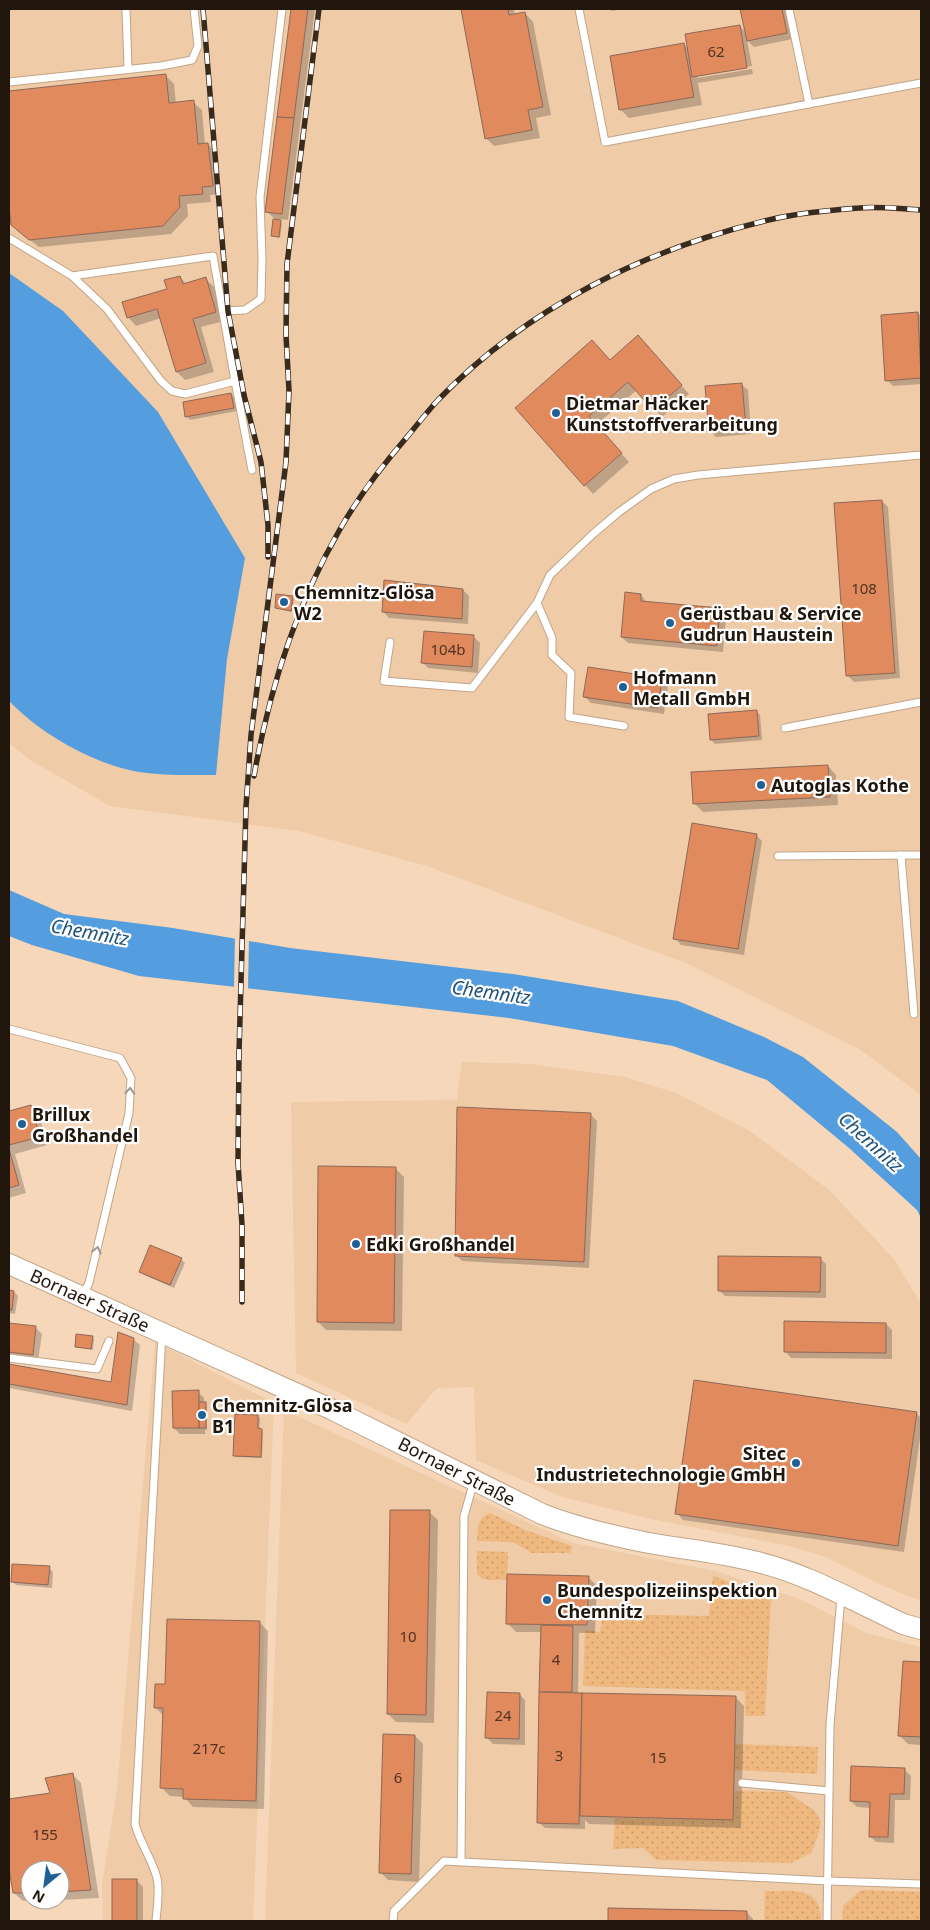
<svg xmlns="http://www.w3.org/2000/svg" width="930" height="1930" font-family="'Noto Sans',sans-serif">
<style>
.built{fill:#efcba8}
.grass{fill:url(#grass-dots)}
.water{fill:#549dde}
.pier{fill:#f6d7b9}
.shadow{fill:#0003}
.building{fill:#e08a5e;stroke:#8c6958}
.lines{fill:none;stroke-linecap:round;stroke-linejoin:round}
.lane-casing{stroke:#c1a587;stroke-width:9}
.secondary-casing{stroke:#c1a587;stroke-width:22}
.lane{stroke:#fff;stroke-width:7}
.secondary{stroke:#fff;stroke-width:20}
.rail-casing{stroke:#382b1e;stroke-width:5.5}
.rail{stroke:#fefefe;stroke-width:4;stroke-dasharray:11;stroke-linecap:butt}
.oneway{stroke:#9b9691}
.poi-dot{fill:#1f6196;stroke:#fefefe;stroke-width:2}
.labels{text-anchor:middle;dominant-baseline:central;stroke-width:4.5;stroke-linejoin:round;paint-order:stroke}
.number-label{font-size:15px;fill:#503320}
.poi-label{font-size:18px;font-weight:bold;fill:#20160b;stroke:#fefefe;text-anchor:start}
.street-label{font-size:18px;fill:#20160b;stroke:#fefefe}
.water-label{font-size:19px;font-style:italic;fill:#1e527d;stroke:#fefefe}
</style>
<defs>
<pattern id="grass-dots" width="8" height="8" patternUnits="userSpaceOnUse" patternTransform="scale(1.25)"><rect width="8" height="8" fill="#eeb87e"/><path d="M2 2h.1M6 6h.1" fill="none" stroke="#cc9d6c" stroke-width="1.8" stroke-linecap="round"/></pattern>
</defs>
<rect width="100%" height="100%" fill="#f6d7b9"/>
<!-- built -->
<g class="built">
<path d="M9,9H921V1095L861,1050L688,964L427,866L299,831L110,806L30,760L9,743Z"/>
<path d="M462,1062L530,1064L625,1077L676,1093L750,1131L828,1189L894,1259L921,1304V1601L879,1584L826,1557L789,1546L646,1518L562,1497L476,1460L474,1387L438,1388L432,1393L407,1424L296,1373L291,1102L457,1100Z"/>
<path d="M155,1342L274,1403L253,1921H103L102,1885L117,1789Z"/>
<path d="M284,1410L573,1543L716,1571L802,1600L866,1633L921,1647V1921H265Z"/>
</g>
<!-- grass -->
<g class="grass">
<path d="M490,1513L525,1530L572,1546L570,1553H532L513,1542L477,1541C478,1528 477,1518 490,1513Z"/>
<path d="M477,1551L508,1552L507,1580H486L477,1575Z"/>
<path d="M713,1576L771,1597L765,1716H745V1691L583,1686L585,1630L600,1632L603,1614L709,1616Z"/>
<path d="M735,1744L818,1747L817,1774L735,1770Z"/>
<path d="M735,1791L787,1792L815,1811L821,1822L818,1835L811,1853L791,1863L656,1860L643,1848L613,1849L615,1818L733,1820Z"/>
<path d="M861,1890L921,1892V1921H842L843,1906Z"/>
<path d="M765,1891C791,1891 822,1885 821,1921H764Z"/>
</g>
<!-- water -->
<g class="water">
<path d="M9,273L63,311L158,412L245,558L227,659L216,775C190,775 164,776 139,772C93,764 41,734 9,701Z"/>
<path d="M9,890L64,914L173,928L290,948L513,974L678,1001L764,1037L803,1057L897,1132L921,1159V1218L917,1210L849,1148L767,1080L673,1046L509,1018L139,976L32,945L9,936Z"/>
</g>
<!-- pier -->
<path class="pier" d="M235,936L249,939L248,990L234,988Z"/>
<!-- shadow -->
<g class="shadow">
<path d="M292,9H315L288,220L278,219L282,223L280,238L272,236L274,218L267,212Z"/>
<path d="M462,9H514L515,15L525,13L533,22L551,115L536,118L540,138L494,146L486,138Z"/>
<path d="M610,9H622L612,11Z"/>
<path d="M742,9H786L793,39L754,47L747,40L752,66L697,75V78L752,69L753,74L698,83L702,105L629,118L621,110L684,44L689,49L740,26L746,33Z"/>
<path d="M166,76L174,84L176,104L193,102L202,110L205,145L208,144L216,153L220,194L210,195L211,202L187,204L188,216L171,234L39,247L21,233L11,215L9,216V92Z"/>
<path d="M180,277L186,284L205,278L214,287L224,321L201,327L214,372L185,380L177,372L161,318L136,326L128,317L168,289Z"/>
<path d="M918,313L921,316V384L893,386L887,380Z"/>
<path d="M646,345L689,394L662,417L637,390L596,425L629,462L593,494L516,408Z"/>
<path d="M741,384L748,390L751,434L716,437L710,431Z"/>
<path d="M231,394L235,398L237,411L190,420L186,416Z"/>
<path d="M882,501L888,507L900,678L854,682L848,676Z"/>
<path d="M463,590L469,596L468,624L389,618L383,611Z"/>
<path d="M641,595L647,603L720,610L726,616L723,652L628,643L622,637Z"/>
<path d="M292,598L294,599L292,612L276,608Z"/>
<path d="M474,637L480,643L478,673L428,668L422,662Z"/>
<path d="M661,679L668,685L664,714L591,703L585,697Z"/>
<path d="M756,711L760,715L762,740L715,744L711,740Z"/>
<path d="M828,766L836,775L838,805L703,812L694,803Z"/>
<path d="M756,835L762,841L744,955L681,945L675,938Z"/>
<path d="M31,1106L39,1114L47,1145L15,1154L26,1193L9,1198V1112Z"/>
<path d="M590,1114L597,1121L589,1268L462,1261L456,1255Z"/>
<path d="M395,1168L404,1177L402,1331L326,1330L318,1322Z"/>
<path d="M820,1258L826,1264V1298L725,1296L719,1290Z"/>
<path d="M181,1259L185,1263L174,1288L144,1275L140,1271Z"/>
<path d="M9,1291L14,1292L18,1296L15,1314L9,1313Z"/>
<path d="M9,1324L35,1327L42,1334L38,1361L9,1357Z"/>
<path d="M886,1324L892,1330V1359L791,1358L785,1351Z"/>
<path d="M92,1337L94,1339L93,1350L76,1346Z"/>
<path d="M133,1339L140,1345L132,1411L9,1388V1366L113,1383Z"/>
<path d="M198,1392L204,1398V1403L207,1405V1430H205V1434H180L174,1428Z"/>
<path d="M917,1414L921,1418V1431L904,1552L683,1520L677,1513Z"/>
<path d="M258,1416L260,1418L259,1430L263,1431L262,1458L236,1457L235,1455Z"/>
<path d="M429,1512L438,1520L434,1723L396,1722L388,1714Z"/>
<path d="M49,1568L53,1572L52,1588L16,1585L12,1581Z"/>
<path d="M588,1577L597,1586L595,1633H579L578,1694L735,1697L744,1706L741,1828L589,1824L585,1820V1829L545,1828L538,1822L542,1632H516L508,1624Z"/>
<path d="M260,1623L268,1631L264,1809L193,1807L184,1797L170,1796L162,1788L164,1716L155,1707L166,1685Z"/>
<path d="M904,1662L921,1663V1745L908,1744L900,1736Z"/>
<path d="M519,1694L525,1700V1745L493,1744L487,1738Z"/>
<path d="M415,1736L423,1744L419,1882L388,1880L380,1872Z"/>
<path d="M905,1770L911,1776L910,1800H895L894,1843L876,1842L870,1836L871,1808L857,1807L851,1801Z"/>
<path d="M73,1775L81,1783L99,1898L60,1900V1870H30V1900H52L23,1901L14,1893L9,1862V1801L51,1794Z"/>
<path d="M113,1881H137L143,1887V1921H113Z"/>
<path d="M609,1909L746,1912L753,1919V1921H609Z"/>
</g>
<!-- building -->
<g class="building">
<path d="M291,9H308L294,118L277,117Z"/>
<path d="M461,9H508L509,15L525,12L543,107L528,110L532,130L485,139Z"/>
<path d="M740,9H782L787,33L747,41Z"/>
<path d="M740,25L747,68L692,77L685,34Z"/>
<path d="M684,43L694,97L619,110L610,56Z"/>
<path d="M166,74L169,103L194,100L198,144L208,143L213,186L202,187L203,194L179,196L180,207L163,226L29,240L11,225L9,207V91Z"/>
<path d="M277,117L294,118L282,214L265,212Z"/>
<path d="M273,219L281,220L279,237L271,236Z"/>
<path d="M180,276L183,284L206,277L216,312L193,319L206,363L176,372L157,309L127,318L122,302L167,289L164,280Z"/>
<path d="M918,312L921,378L885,381L881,315Z"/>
<path d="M638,335L682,385L653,410L628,382L589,416L622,453L584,486L515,408L592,340L610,360Z"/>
<path d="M742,383L746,428L709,432L705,386Z"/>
<path d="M231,393L234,408L185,417L183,402Z"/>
<path d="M882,500L895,673L846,676L834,503Z"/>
<path d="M384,580L463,589L462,619L382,612Z"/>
<path d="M625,592L641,594V601L720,608L717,646L621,637Z"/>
<path d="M276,594L293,596L291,611L275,608Z"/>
<path d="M424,631L474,635L472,667L421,663Z"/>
<path d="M588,667L662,678L658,708L583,697Z"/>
<path d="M757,710L759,736L710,740L708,714Z"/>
<path d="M828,765L830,797L693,804L691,772Z"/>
<path d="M692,823L757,834L738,949L673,939Z"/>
<path d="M31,1105L40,1137L9,1145V1111Z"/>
<path d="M457,1107L591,1113L584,1262L455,1256Z"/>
<path d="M9,1149L19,1185L9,1188Z"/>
<path d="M318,1166L396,1167L394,1323L317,1322Z"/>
<path d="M150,1245L182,1258L170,1285L139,1272Z"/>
<path d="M718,1256L821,1257L820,1292L718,1291Z"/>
<path d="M9,1290L14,1291L12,1310H9Z"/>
<path d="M784,1321L886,1323V1353L784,1352Z"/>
<path d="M9,1323L36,1326L33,1355L9,1352Z"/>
<path d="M118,1332L134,1338L127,1405L9,1384V1364L111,1382Z"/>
<path d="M76,1334L93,1336L91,1349L75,1347Z"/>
<path d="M694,1380L917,1412L898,1546L675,1514Z"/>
<path d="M199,1390V1428H173L172,1391Z"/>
<rect x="199" y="1402" width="7" height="26"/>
<path d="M235,1414L258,1415V1428L262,1429L261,1457L233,1456Z"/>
<path d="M390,1510H430L426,1715L387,1714Z"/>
<path d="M12,1564L50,1566L48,1585L11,1582Z"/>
<path d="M507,1574L589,1576L587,1625L506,1624Z"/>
<path d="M167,1619L260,1621L256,1801L183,1799V1789L160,1788L163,1708H154L155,1684H165Z"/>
<path d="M541,1625L573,1626L572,1692H539Z"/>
<path d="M903,1661L921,1662V1737L898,1736Z"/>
<path d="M487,1692L520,1693L519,1739L485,1738Z"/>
<path d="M539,1692L582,1693L579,1824L537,1823Z"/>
<path d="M582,1693L736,1696L733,1820L580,1816Z"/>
<path d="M383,1734L415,1735L411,1874L379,1873Z"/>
<path d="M851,1766L905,1768L904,1794H890L888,1837H869L870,1802L850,1801Z"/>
<path d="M73,1773L91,1890L60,1892V1870H30V1893H13L9,1869V1799L50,1793L45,1778Z"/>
<rect x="112" y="1879" width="25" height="42"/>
<path d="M608,1908L747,1911V1921H608Z"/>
</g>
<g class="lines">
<defs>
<g id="lane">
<path d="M126,9L128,69"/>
<path d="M579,9L605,142L921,83"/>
<path d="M789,9L809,104"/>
<path d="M9,82L161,66L192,60L198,46L194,9"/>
<path d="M9,238L72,276L107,309L161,381L172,391L185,394L235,381L213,256L72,276"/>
<path d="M223,311L245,310L261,299L262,259L260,197L282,9"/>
<path d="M235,381L252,470"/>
<path d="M537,603L552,638V655L571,673L569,717L624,726"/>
<path d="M390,642L384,681L472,688L537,603L550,575L593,534L619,512L651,489L674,479L698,475L921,455"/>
<path d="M785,728L921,702"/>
<path d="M901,855L914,1014"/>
<path d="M778,856L921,855"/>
<path d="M9,1029L120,1058L131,1078L129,1113L89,1283L82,1296"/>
<path d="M9,1358L97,1369L109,1341"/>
<path d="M742,1783L829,1791"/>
<path d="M461,1861L464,1516L474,1481"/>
<path d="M156,1921C157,1908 160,1891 157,1878C152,1859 140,1843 135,1824L162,1334"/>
<path d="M393,1921L394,1911L444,1861L828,1881L921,1884"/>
<path d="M827,1921L830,1725L841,1597"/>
</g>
<path id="secondary" d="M9,1264L333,1410L542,1514C575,1527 609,1535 644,1542C680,1549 717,1552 753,1561C806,1573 854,1601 903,1624L921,1629"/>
</defs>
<!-- lane casing -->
<use href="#lane" class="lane-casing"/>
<!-- secondary casing -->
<use href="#secondary" class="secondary-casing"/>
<!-- lane -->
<use href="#lane" class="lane"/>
<!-- secondary -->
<use href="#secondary" class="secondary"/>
<defs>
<g id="rail">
<path d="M203,9L228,311L244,395L261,462L268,525V557"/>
<path d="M254,776C269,691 296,606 339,531C358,497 382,466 407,437C417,425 427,412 438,400C528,307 647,248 773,219C799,213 831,210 859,208C879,206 901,209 921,210"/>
<path d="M242,1302V1225L238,1163L239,1053L246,807L251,735L286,462L289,391L286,335L287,264L319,9"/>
</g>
</defs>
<!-- rail casing -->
<use href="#rail" class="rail-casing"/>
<!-- rail -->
<use href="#rail" class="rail"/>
</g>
<!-- one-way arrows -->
<defs><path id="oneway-chevron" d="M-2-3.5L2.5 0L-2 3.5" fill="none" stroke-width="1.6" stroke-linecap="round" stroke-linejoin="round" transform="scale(1.25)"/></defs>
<g class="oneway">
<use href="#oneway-chevron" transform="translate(130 1091) rotate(-86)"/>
<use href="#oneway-chevron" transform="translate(97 1250) rotate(-76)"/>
</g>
<!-- markers -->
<g class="poi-dot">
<circle cx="556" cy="413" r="5"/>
<circle cx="284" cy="602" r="5"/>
<circle cx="670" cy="623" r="5"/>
<circle cx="623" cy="687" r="5"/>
<circle cx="761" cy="785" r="5"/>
<circle cx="22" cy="1124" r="5"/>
<circle cx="356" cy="1244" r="5"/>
<circle cx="202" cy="1415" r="5"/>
<circle cx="796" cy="1463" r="5"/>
<circle cx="547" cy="1600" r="5"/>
</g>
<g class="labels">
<!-- number labels -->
<g class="number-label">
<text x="716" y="51">62</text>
<text x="864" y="588">108</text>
<text x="448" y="649">104b</text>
<text x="408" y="1636">10</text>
<text x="556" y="1659">4</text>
<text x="503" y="1715">24</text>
<text x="209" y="1748">217c</text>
<text x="559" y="1755">3</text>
<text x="658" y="1757">15</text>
<text x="398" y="1777">6</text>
<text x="45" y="1834">155</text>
</g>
<!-- poi labels -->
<g class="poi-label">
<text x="566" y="403">Dietmar Häcker<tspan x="566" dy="21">Kunststoffverarbeitung</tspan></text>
<text x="294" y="592">Chemnitz-Glösa<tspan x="294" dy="21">W2</tspan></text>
<text x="680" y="613">Gerüstbau &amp; Service<tspan x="680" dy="21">Gudrun Haustein</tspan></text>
<text x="633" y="677">Hofmann<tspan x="633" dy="21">Metall GmbH</tspan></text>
<text x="771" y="785">Autoglas Kothe</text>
<text x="32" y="1114">Brillux<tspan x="32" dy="21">Großhandel</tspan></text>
<text x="366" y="1244">Edki Großhandel</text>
<text x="212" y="1405">Chemnitz-Glösa<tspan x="212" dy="21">B1</tspan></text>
<text x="786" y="1453" text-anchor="end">Sitec<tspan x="786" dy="21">Industrietechnologie GmbH</tspan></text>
<text x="557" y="1590">Bundespolizeiinspektion<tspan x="557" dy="21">Chemnitz</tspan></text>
</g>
<!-- street labels -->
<g class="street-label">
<text transform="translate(90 1300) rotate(24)">Bornaer Straße</text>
<text transform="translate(457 1471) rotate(27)">Bornaer Straße</text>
</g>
<!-- water labels -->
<g class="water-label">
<text transform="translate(90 932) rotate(10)">Chemnitz</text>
<text transform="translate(491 992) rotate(8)">Chemnitz</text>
<text transform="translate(871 1142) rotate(42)">Chemnitz</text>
</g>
</g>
<!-- border -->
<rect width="930" height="1930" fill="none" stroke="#20160b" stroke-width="20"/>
<!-- north arrow -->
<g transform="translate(45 1885) rotate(209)"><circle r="24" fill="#fefefe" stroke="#a5a19d"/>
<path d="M0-4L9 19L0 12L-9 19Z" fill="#1f6196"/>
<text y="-8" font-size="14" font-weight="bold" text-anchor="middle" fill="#20160b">N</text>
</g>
</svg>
